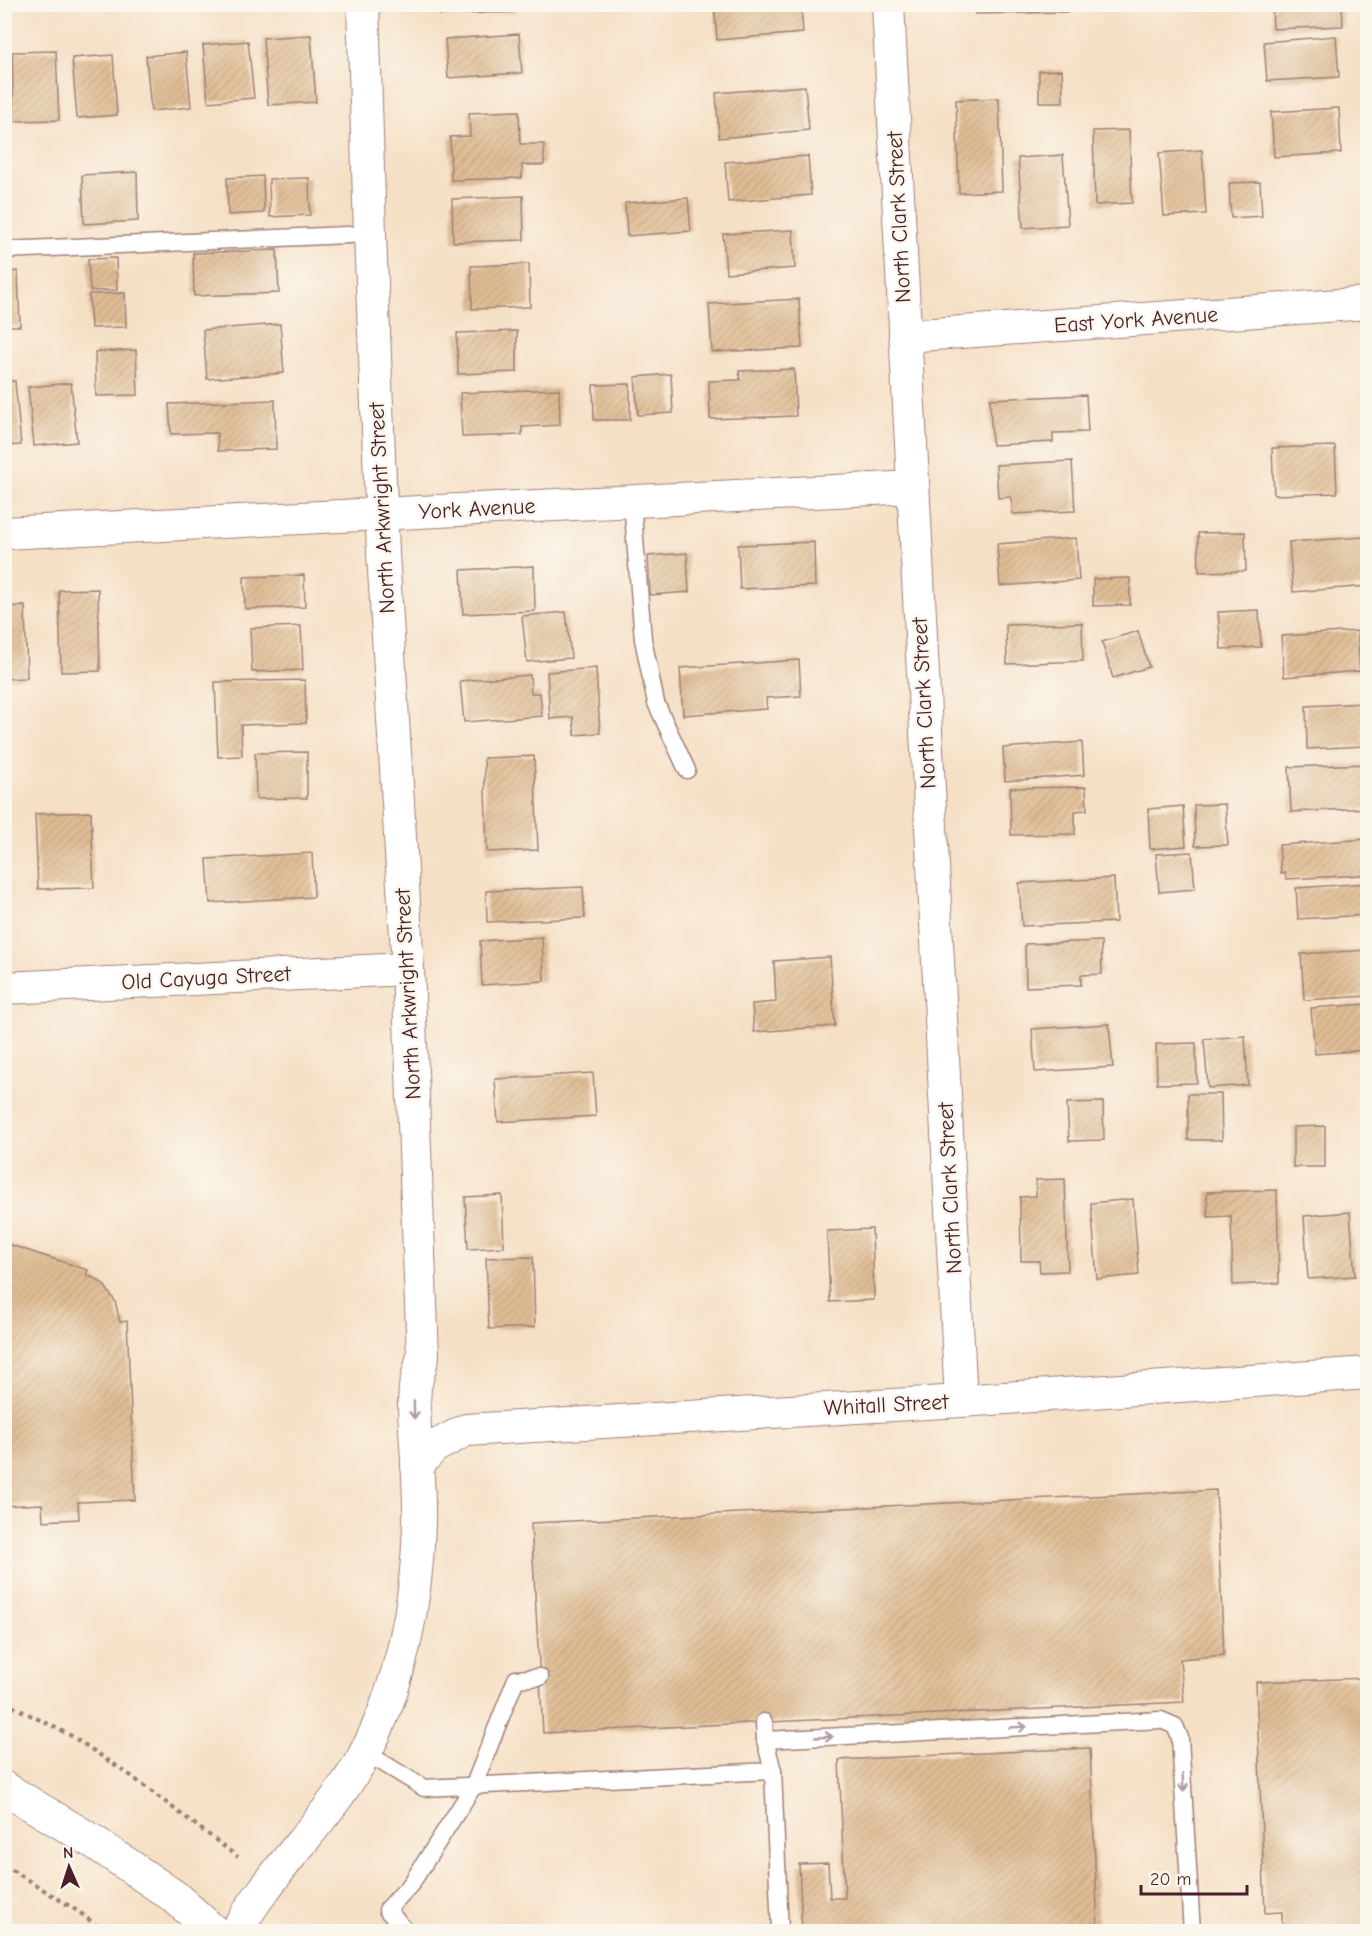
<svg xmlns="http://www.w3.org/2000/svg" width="1372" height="1936" font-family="'Comic Neue',sans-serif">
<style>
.building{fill:url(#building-hatch)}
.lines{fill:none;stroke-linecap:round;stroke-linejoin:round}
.lane-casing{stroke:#a08078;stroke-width:19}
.street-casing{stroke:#a08078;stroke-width:34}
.secondary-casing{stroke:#a08078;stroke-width:35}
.path{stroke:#a08078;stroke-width:4;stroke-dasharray:4.5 4.5;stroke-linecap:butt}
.lane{stroke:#fff;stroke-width:16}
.street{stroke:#fff;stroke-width:32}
.secondary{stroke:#fff;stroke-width:33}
.oneway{stroke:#ae9aa0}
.labels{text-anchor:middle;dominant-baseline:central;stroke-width:5;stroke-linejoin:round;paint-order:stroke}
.street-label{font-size:22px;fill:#4a1f2b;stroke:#fbf7ec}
</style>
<defs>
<pattern id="building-hatch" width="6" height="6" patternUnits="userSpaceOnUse" patternTransform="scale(1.5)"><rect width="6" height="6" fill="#dfbd94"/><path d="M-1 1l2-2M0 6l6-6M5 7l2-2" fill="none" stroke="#c1a280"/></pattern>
</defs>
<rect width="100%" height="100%" fill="#fbf7ec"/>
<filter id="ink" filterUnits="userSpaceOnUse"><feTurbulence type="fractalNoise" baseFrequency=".0167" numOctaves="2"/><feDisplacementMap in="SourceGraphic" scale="12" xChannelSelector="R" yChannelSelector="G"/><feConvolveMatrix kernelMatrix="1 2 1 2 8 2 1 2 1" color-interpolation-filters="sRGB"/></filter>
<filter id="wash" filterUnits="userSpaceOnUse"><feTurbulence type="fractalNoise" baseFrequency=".008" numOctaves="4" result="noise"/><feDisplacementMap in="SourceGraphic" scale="24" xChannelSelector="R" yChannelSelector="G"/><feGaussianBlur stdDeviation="1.35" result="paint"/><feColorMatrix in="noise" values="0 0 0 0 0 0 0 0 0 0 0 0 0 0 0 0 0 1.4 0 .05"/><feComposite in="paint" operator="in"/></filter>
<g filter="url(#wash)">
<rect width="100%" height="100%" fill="#f5e0c6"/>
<g id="blocks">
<!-- building -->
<g class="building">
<path d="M714,4H801L803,33L717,40Z"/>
<path d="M974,4H1067V12L975,14Z"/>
<path d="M1272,4H1342L1343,26L1273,29Z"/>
<path d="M440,5H515V12L440,15Z"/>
<path d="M519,34L522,73L448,78L445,39Z"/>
<path d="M311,35L316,102L268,105L263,38Z"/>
<path d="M1336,36L1339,77L1267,81L1264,42Z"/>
<path d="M248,41L254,98L208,102L203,45Z"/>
<path d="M56,51L59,120L14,121L12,52Z"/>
<path d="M186,52L191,107L151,111L146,56Z"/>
<path d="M113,55L117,115L77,118L72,58Z"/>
<path d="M1062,70L1063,102H1039V71Z"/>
<path d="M805,86L809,130L719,138L716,93Z"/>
<path d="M999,98L1002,191L959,193L956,100Z"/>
<path d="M1339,108L1341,153L1274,157L1271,112Z"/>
<path d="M519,111L520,144H544V165H522V178L451,180L450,137L470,136L469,113Z"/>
<path d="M1129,130L1132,203L1095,205L1093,131Z"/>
<path d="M1202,150L1206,214L1164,216L1159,153Z"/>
<path d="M1063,155L1068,225L1023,228L1018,158Z"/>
<path d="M808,156L811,195L728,202L725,162Z"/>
<path d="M137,172L138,221L84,224L82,175Z"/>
<path d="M263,176L264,213L228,215L227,178Z"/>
<path d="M309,178L310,215L270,217L269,179Z"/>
<path d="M1260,182L1262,216L1231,218L1229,183Z"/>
<path d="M523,196L524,240L453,242L452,199Z"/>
<path d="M688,198L691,231L627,236L625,203Z"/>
<path d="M793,230L795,268L726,273L723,234Z"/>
<path d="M277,250L279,293L194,296L193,253Z"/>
<path d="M116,258L117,290L90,291L88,259Z"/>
<path d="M529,264L530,307L472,309L471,266Z"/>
<path d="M18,271L20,326H4V272Z"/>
<path d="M125,293L126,327L91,328L89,294Z"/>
<path d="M799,299L802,348L712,352L709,304Z"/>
<path d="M280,324L284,373L207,379L203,330Z"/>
<path d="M517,331V372L458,374L457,333Z"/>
<path d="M136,350L138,395L96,396L95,352Z"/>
<path d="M794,369L796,416L710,419L709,381L740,380L739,371Z"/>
<path d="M671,374L673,413L638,415L635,377Z"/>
<path d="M15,381L21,445L4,446V382Z"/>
<path d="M71,383L77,442L34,446L28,387Z"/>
<path d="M630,384V420H594L593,385Z"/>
<path d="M559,389L560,425L522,427V435L462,437L460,393Z"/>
<path d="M1086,395L1088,432L1053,433V442L992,445L990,399Z"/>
<path d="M275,400L276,449L218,451L217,433L171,434L169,404Z"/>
<path d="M1335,446L1337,493L1274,495L1272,448Z"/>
<path d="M1072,461L1075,511L1013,514L1011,497L998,498L996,465Z"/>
<path d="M1245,532L1246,571L1199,572L1198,533Z"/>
<path d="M1364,537L1368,586L1293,592L1289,542Z"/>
<path d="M1076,538L1079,580L1000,586L997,544Z"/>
<path d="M814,542L815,586L740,589L738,545Z"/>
<path d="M687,553L689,592L650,595L648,556Z"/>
<path d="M534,566L535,611L463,614L461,570Z"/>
<path d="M304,575L305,607L245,609L244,577Z"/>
<path d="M1130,578V605L1093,606V579Z"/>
<path d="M98,589L100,671L61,672L59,590Z"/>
<path d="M25,606L27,678L4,679V607Z"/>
<path d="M1259,610L1261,647L1221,649L1218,612Z"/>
<path d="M566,612L571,658L527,662L522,616Z"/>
<path d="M1082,623L1083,661L1007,664L1006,625Z"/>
<path d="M301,626L303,670L252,672L250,628Z"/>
<path d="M1138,631L1149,667L1113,678L1102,642Z"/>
<path d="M1357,631L1360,671L1284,677L1281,636Z"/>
<path d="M799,660L801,696L766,698L767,709L683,715L680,668Z"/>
<path d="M596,668L600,733L575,735L573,717L550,719L547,672Z"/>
<path d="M530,675L531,693H540L542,716L464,722L460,681Z"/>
<path d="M305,680L306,723L241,725L242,756L218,757L215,682Z"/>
<path d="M1363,703L1364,746L1307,749L1306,706Z"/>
<path d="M1082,742L1084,775L1005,781L1003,748Z"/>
<path d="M307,752V798L256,799L255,753Z"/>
<path d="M534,756L538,850L487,852L484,758Z"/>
<path d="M1366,764L1368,808L1291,812L1289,767Z"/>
<path d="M1086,787L1087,810L1075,811V834L1011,835L1010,788Z"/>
<path d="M1225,804L1228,845L1195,846L1194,805Z"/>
<path d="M1183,806L1186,846L1150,849L1148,809Z"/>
<path d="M91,812L94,888L38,889L35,814Z"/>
<path d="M1368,839V871L1363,872L1364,875L1286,879L1285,873L1281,874L1279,845Z"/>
<path d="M1192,852L1195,889L1159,892L1156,854Z"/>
<path d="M312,853L314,897L210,903L207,859Z"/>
<path d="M1114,878L1116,922L1022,926L1019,883Z"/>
<path d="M1368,883V915L1298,919L1296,888Z"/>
<path d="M583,887L585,918L487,922L486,891Z"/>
<path d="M542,937L544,981L482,985L480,941Z"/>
<path d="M1101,941L1102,974L1081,975V985L1026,987L1025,944Z"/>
<path d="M1368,950V996L1304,1000L1301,954Z"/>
<path d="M830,957L835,1026L754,1032L752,1004L776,1002L774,961Z"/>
<path d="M1368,1004V1050L1315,1054L1311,1008Z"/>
<path d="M1109,1024L1113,1067L1035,1072L1032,1029Z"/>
<path d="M1245,1036L1248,1085L1208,1088L1204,1039Z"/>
<path d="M1196,1043L1197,1083L1157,1084L1156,1044Z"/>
<path d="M593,1073L596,1116L498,1122L495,1079Z"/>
<path d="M1188,1094H1221L1222,1140H1188Z"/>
<path d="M1103,1102L1104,1140L1069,1141L1067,1103Z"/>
<path d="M1325,1126V1167H1293V1127Z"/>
<path d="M1065,1179L1068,1271L1040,1272L1039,1261H1021L1020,1197L1036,1196V1180Z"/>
<path d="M1277,1190L1279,1283L1233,1285L1231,1216L1208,1217L1207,1192Z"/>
<path d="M502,1195L504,1247L468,1249L465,1197Z"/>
<path d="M1133,1199L1139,1275L1097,1279L1091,1203Z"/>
<path d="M1350,1212L1355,1276L1308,1279L1304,1216Z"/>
<path d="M872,1229L874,1300L830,1302L827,1231Z"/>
<path d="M4,1243L88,1270L86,1276L94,1278L104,1285L115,1301L120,1322L127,1321L135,1500L78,1502L79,1519L43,1521L42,1504L4,1506Z"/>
<path d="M533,1257L535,1327L489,1329L486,1258Z"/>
<path d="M1216,1490L1224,1655L1180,1659L1184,1702L543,1733L531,1523Z"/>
<path d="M1368,1678V1932H1282V1912L1265,1913L1256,1682Z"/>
<path d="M1090,1748L1098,1932H802L799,1864L828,1863L830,1898H845L839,1760Z"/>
</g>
</g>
</g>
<g filter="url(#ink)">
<use href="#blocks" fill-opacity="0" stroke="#a08078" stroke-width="1.5"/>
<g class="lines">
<defs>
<g id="lane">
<path d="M4,250L370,234"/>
<path d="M632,501L643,639L656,703L687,770"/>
<path d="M764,1722L765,1740L773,1771L780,1932"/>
<path d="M765,1740L1161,1720L1175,1726L1180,1738L1192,1932"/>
<path d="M365,1752L424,1788L773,1771"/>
<path d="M407,1932L387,1910L411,1884L473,1787L516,1679L540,1677"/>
</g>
<g id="street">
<path d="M888,4L961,1401"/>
<path d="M905,336L1368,303"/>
<path d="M4,533L913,487"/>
<path d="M4,988L408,969"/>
<path d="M417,1466L434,1447L466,1430L961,1401L1368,1373"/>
<path d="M235,1932C245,1917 255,1901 266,1887C298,1844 335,1806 362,1759C401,1688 417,1603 419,1523C420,1483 415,1444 414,1405L415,1387L423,1356L408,969L383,553L370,234L363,4"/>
</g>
<path id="secondary" d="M4,1788L94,1842L175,1897L214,1932"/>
</defs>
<!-- lane casing -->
<use href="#lane" class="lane-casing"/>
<!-- street casing -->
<use href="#street" class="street-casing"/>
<!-- secondary casing -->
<use href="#secondary" class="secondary-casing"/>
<!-- path -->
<g class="path">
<path d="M4,1702L70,1735L127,1773L238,1857"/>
<path d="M4,1865L79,1912L105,1932"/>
</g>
<!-- lane -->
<use href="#lane" class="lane"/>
<!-- street -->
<use href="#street" class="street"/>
<!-- secondary -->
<use href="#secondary" class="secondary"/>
</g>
<!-- one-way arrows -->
<defs><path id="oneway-shaft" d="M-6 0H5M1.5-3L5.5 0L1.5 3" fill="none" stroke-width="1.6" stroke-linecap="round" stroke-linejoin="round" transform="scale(1.5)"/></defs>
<g class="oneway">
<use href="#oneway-shaft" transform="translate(414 1410) rotate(89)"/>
<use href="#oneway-shaft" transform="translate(1018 1727) rotate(-3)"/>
<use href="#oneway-shaft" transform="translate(824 1737) rotate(-3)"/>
<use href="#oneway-shaft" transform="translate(1183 1783) rotate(87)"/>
</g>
</g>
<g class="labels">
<!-- street labels -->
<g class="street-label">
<text transform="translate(899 217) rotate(-93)">North Clark Street</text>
<text transform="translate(1136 320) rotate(-4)">East York Avenue</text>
<text transform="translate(382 508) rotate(-93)">North Arkwright Street</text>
<text transform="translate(477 509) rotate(-3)">York Avenue</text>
<text transform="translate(924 703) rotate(-93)">North Clark Street</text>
<text transform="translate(206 978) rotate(-3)">Old Cayuga Street</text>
<text transform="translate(408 994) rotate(-93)">North Arkwright Street</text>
<text transform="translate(950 1188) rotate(-93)">North Clark Street</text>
<text transform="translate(886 1405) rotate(-3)">Whitall Street</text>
</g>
</g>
<!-- margin -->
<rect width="1372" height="1936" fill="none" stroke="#fbf7ec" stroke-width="24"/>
<!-- north arrow -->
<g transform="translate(69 1867) rotate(357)" stroke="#fbf7ec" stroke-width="4.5" paint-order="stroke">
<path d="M0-4.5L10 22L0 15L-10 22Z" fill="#4a1f2b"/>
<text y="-9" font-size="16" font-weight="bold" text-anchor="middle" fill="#4a1f2b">N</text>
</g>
<!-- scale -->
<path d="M1141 1885v9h106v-9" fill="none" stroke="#4a1f2b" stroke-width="3"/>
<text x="1150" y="1885" font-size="18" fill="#4a1f2b" stroke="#fbf7ec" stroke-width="4.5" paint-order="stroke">20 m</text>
</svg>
